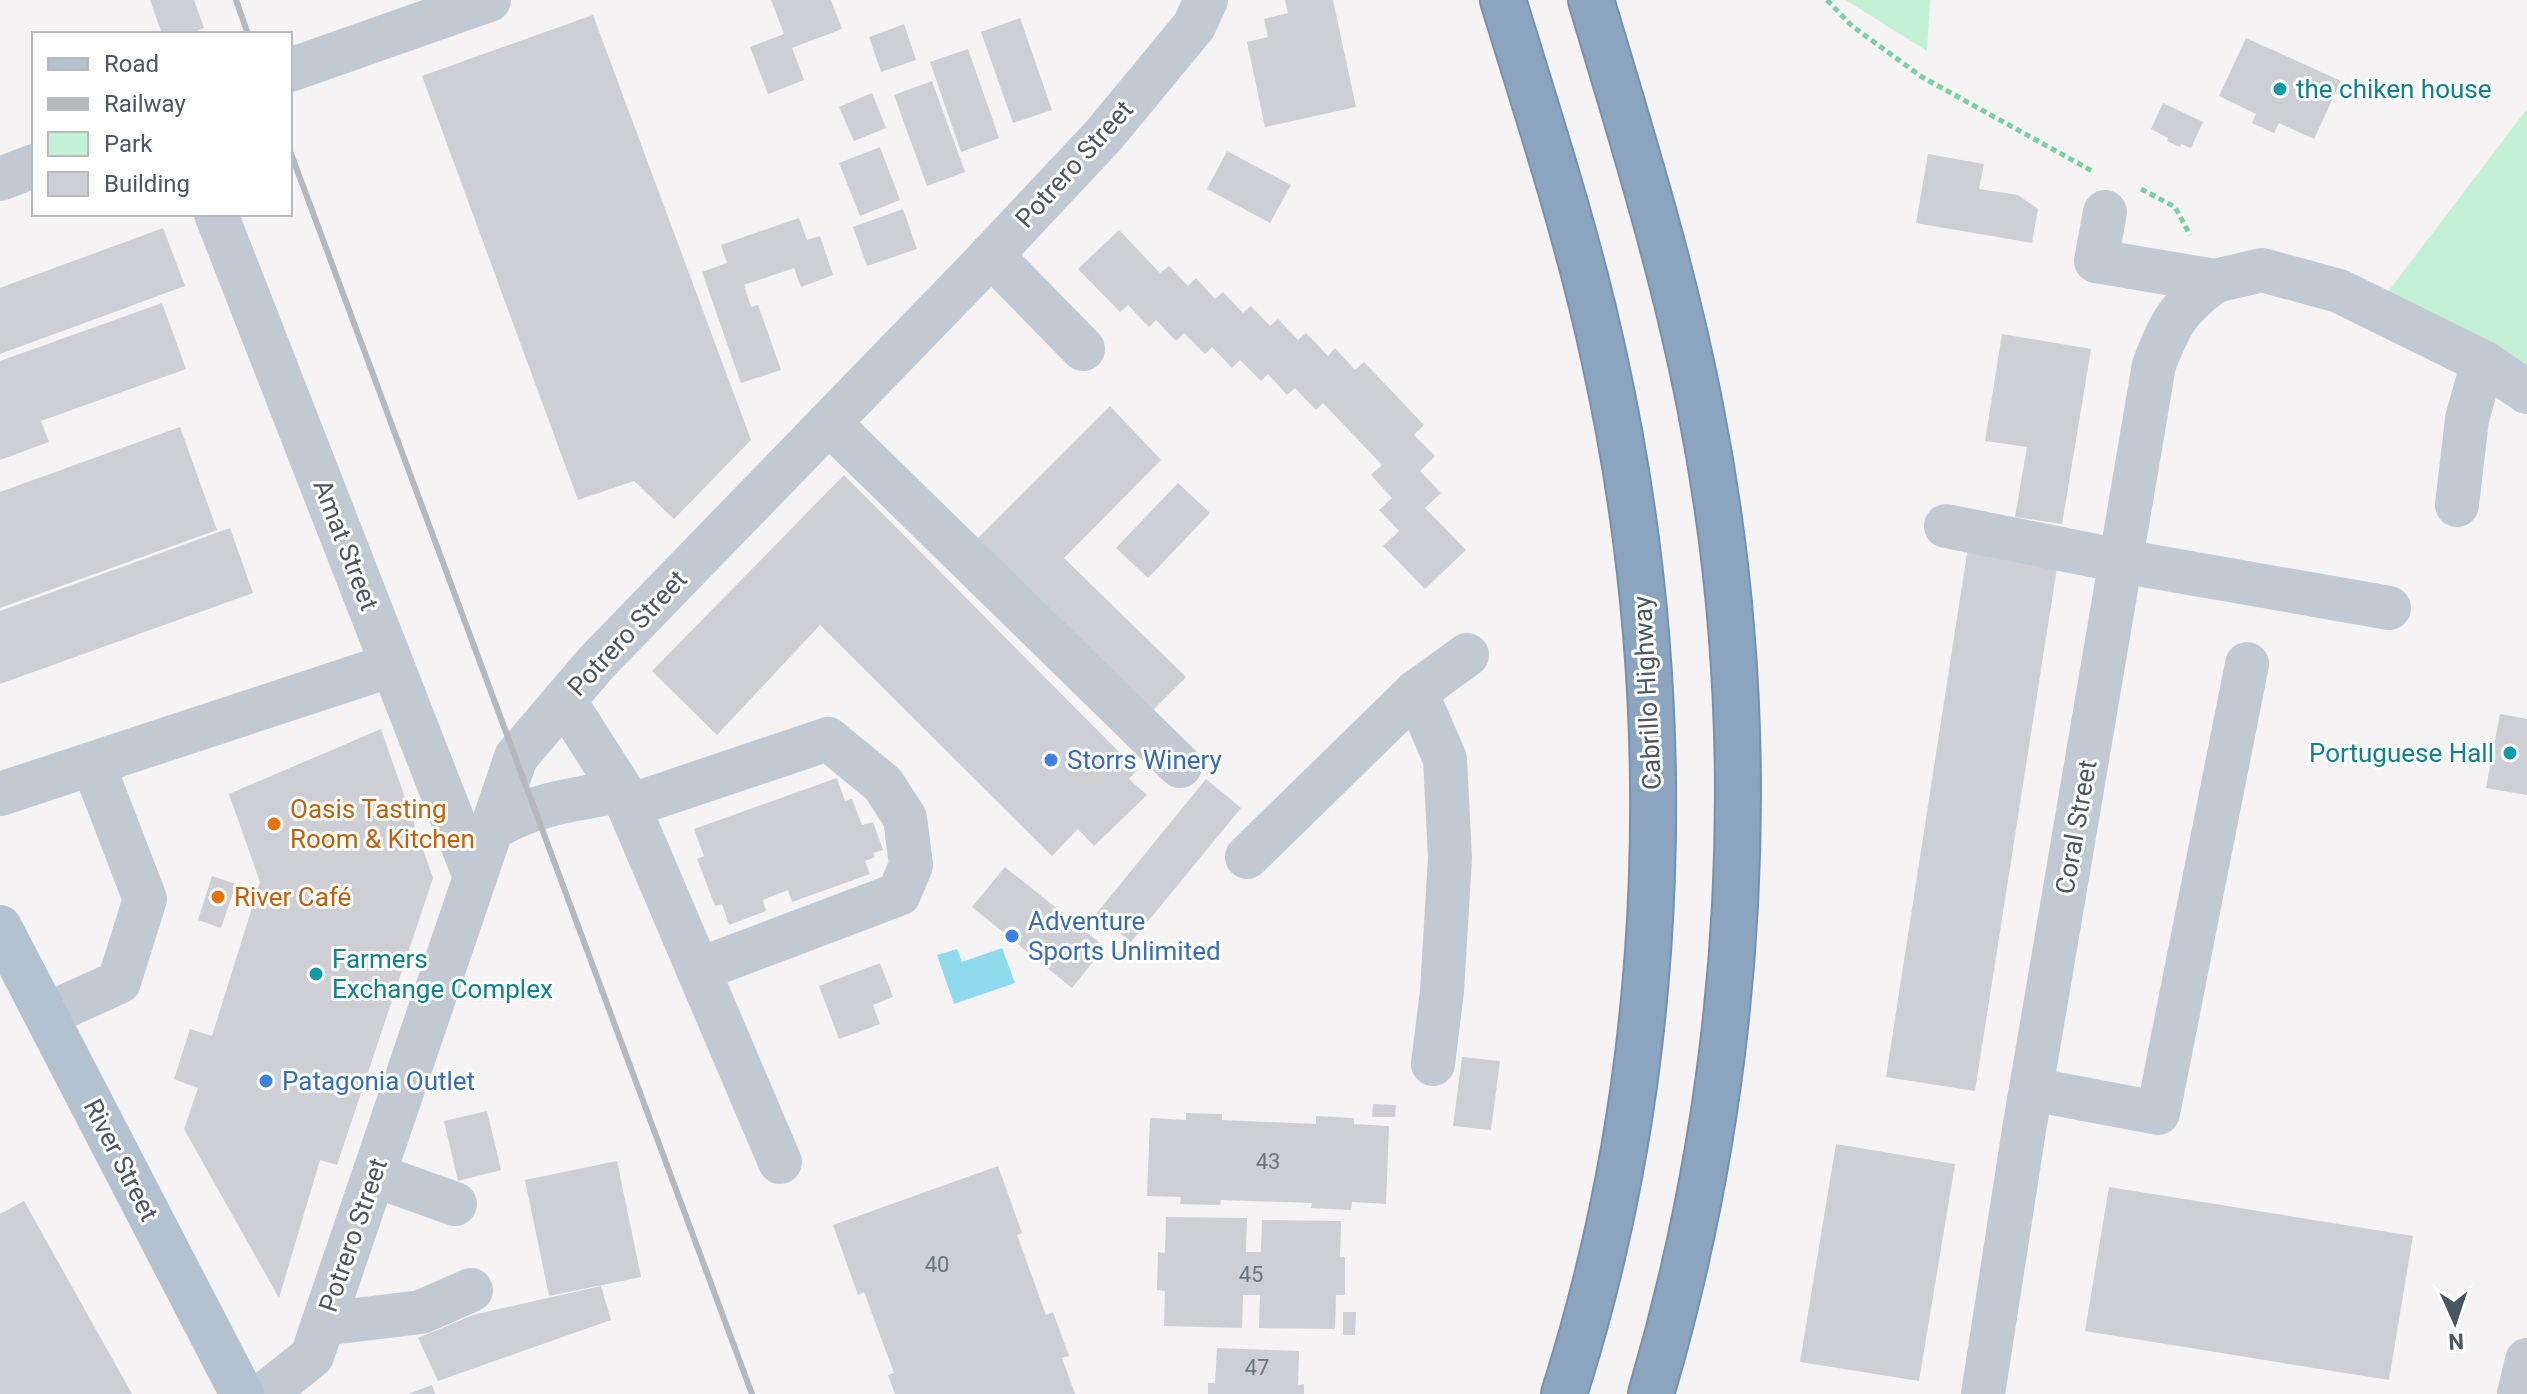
<svg xmlns="http://www.w3.org/2000/svg" width="2527" height="1394" font-family="Roboto,sans-serif">
<style>
.green{fill:#c3f1d5}
.water{fill:#90daee}
.building{fill:#cdcfd5}
.lines{fill:none;stroke-linecap:round;stroke-linejoin:round}
.highway-casing{stroke:#7690ad;stroke-width:48}
.path{stroke:#7ad0a6;stroke-width:5;stroke-dasharray:6 4;stroke-linecap:butt}
.minor{stroke:#c1cad2;stroke-width:44}
.major{stroke:#b3c2d1;stroke-width:44}
.highway{stroke:#8ba5c1;stroke-width:44}
.rail{stroke:#b5b8bd;stroke-width:6}
.culture-dot{fill:#0f9aa8;stroke:#fff;stroke-width:3}
.shop-dot{fill:#3f7fe0;stroke:#fff;stroke-width:3}
.food-dot{fill:#e8710a;stroke:#fff;stroke-width:3}
.labels{text-anchor:middle;dominant-baseline:central;stroke-width:6;stroke-linejoin:round;paint-order:stroke}
.number-label{font-size:22px;fill:#6b747e}
.culture-label{font-size:26px;fill:#0d838f;stroke:#fff;text-anchor:start}
.street-label{font-size:26px;fill:#4a5661;stroke:#fff}
.shop-label{font-size:26px;fill:#366cbe;stroke:#fff;text-anchor:start}
.food-label{font-size:26px;fill:#c56008;stroke:#fff;text-anchor:start}
</style>
<rect width="100%" height="100%" fill="#f5f3f3"/>
<!-- green -->
<g class="green">
<path d="M1846,0H1930L1927,51L1849,2Z"/>
<path d="M2527,109V386L2384,297Z"/>
</g>
<!-- water -->
<path class="water" d="M1002,948L1015,983L954,1004L937,955L957,949L962,962Z"/>
<!-- building -->
<g class="building">
<path d="M150,0H194L204,28L190,34H162Z"/>
<path d="M771,0H831L842,29L792,48L804,80L768,94L750,47L784,34Z"/>
<path d="M1285,0H1333L1356,107L1265,127L1247,42L1268,37L1264,19L1288,13Z"/>
<path d="M593,15L751,440L674,519L634,481L578,500L422,76Z"/>
<path d="M1020,18L1052,110L1013,123L981,32Z"/>
<path d="M904,24L916,60L881,72L869,37Z"/>
<path d="M2246,38L2341,81L2314,139L2279,123L2274,133L2252,123L2256,114L2219,96Z"/>
<path d="M968,49L999,138L961,152L930,62Z"/>
<path d="M932,81L965,172L927,186L894,95Z"/>
<path d="M872,93L886,128L854,141L839,107Z"/>
<path d="M2163,103L2203,122L2191,148L2181,144L2180,147L2167,141L2168,138L2151,129Z"/>
<path d="M880,147L900,200L860,216L839,163Z"/>
<path d="M1227,151L1291,185L1270,223L1207,189Z"/>
<path d="M1928,154L1984,164L1979,189L2018,195L2038,209L2032,243L1916,223Z"/>
<path d="M903,209L917,249L867,266L853,227Z"/>
<path d="M799,218L807,240L820,236L833,275L801,287L794,268L744,285L751,307L758,305L781,370L741,383L702,272L727,263L721,245Z"/>
<path d="M163,228L185,286L0,354V288Z"/>
<path d="M1119,230L1160,273L1169,266L1188,286L1196,278L1215,299L1223,292L1243,313L1251,306L1270,326L1278,319L1298,340L1306,333L1328,356L1335,348L1355,370L1364,362L1424,425L1414,435L1435,456L1420,471L1441,493L1425,508L1466,550L1425,589L1383,546L1399,531L1379,510L1392,498L1371,475L1382,465L1323,403L1316,410L1295,388L1287,395L1268,374L1261,381L1240,360L1232,368L1212,347L1205,354L1184,333L1176,341L1156,320L1149,327L1128,305L1120,312L1078,269Z"/>
<path d="M162,303L186,369L41,421L49,442L0,460V361Z"/>
<path d="M2002,334L2091,349L2062,524L2015,517L2027,447L1985,441Z"/>
<path d="M1110,406L1161,460L1064,558L1186,677L1150,713L973,543Z"/>
<path d="M180,427L217,530L0,608V492Z"/>
<path d="M844,475L1137,770L1129,779L1147,795L1094,846L1078,829L1052,856L820,625L717,735L652,671Z"/>
<path d="M1178,483L1210,513L1148,578L1116,548Z"/>
<path d="M230,528L253,593L0,684V611Z"/>
<path d="M1968,547L2058,561L1975,1091L1886,1077Z"/>
<path d="M2500,714L2527,719V795L2486,788Z"/>
<path d="M381,729L433,878L337,1165L320,1160L279,1298L184,1129L198,1088L174,1079L190,1029L212,1036L260,882L229,794Z"/>
<path d="M837,778L845,801L852,799L862,825L873,822L883,850L873,853L875,857L865,861L870,874L792,902L788,890L763,900L766,911L729,925L722,904L715,906L697,859L704,856L694,829Z"/>
<path d="M1206,779L1241,808L1131,942L1096,914Z"/>
<path d="M1005,867L1105,947L1072,988L972,907Z"/>
<path d="M212,876L236,884L221,928L198,920Z"/>
<path d="M880,963L893,997L873,1005L880,1024L839,1039L819,986Z"/>
<path d="M1462,1057L1500,1061L1491,1130L1453,1126Z"/>
<path d="M1373,1104L1396,1105L1395,1117H1372Z"/>
<path d="M487,1111L501,1170L458,1181L444,1121Z"/>
<path d="M1186,1113L1222,1114V1120L1316,1124V1116L1354,1118V1124L1389,1126L1386,1204L1352,1202L1351,1210L1311,1208L1312,1203L1221,1200L1220,1205L1180,1204L1181,1197L1147,1196L1150,1118L1186,1120Z"/>
<path d="M1836,1144L1955,1164L1919,1381L1800,1362Z"/>
<path d="M617,1161L641,1277L549,1296L525,1180Z"/>
<path d="M998,1166L1022,1233L1017,1235L1046,1315L1053,1312L1069,1356L1062,1358L1075,1394H895L888,1375L894,1373L864,1292L858,1295L833,1225Z"/>
<path d="M2109,1187L2413,1236L2389,1380L2085,1331Z"/>
<path d="M24,1201L132,1394H0V1214Z"/>
<path d="M1166,1217L1247,1218L1246,1252H1261L1262,1220L1341,1221L1340,1257H1345V1295H1336L1335,1329L1259,1328L1260,1295H1243L1242,1328L1164,1326L1165,1291L1157,1290L1158,1252L1165,1253Z"/>
<path d="M601,1286L611,1320L438,1381L418,1338L473,1315Z"/>
<path d="M1343,1312H1356L1355,1335H1343Z"/>
<path d="M1217,1348L1299,1351L1298,1385L1304,1384V1394H1208V1383H1215Z"/>
<path d="M432,1385L435,1394H408Z"/>
</g>
<g class="lines">
<defs>
<g id="highway">
<path d="M1503,0C1539,118 1578,236 1604,357C1679,696 1670,1062 1564,1394"/>
<path d="M1591,0C1631,134 1673,268 1700,406C1765,732 1745,1076 1651,1394"/>
</g>
</defs>
<!-- highway casing -->
<use href="#highway" class="highway-casing"/>
<!-- path -->
<g class="path">
<path d="M1827,0L1852,26L1922,77L2094,172"/>
<path d="M2141,189L2175,207L2190,235"/>
</g>
<!-- minor -->
<g class="minor">
<path d="M290,70L489,0"/>
<path d="M0,179L34,166"/>
<path d="M2105,212L2096,261L2215,281L2262,270L2339,291L2483,362L2527,392"/>
<path d="M216,214L475,877"/>
<path d="M991,255L1083,349"/>
<path d="M829,423L1180,766"/>
<path d="M2457,505L2467,419L2483,362"/>
<path d="M1946,526L2121,561L2389,608"/>
<path d="M1416,692L1445,759L1450,858L1442,991L1433,1064"/>
<path d="M564,700L622,791L780,1162"/>
<path d="M0,794L392,665"/>
<path d="M629,806L828,739L883,784L905,818L911,865L899,894L698,970"/>
<path d="M492,829C532,804 576,799 622,791"/>
<path d="M1247,857L1416,692L1467,655"/>
<path d="M46,1015L119,982L145,899L93,764"/>
<path d="M2031,1089L2158,1113L2247,664"/>
<path d="M374,1175L455,1204"/>
<path d="M323,1324L421,1312L471,1290"/>
<path d="M265,1394L312,1356L516,757L596,663L980,267L1103,136L1194,26L1206,0"/>
<path d="M1983,1394L2024,1130L2154,365C2170,323 2178,308 2215,281"/>
<path d="M2519,1394L2527,1360"/>
</g>
<!-- major -->
<path class="major" d="M0,927L242,1394"/>
<!-- highway -->
<use href="#highway" class="highway"/>
<!-- rail -->
<g class="rail">
<path d="M236,0L248,34"/>
<path d="M290,151L752,1394"/>
</g>
</g>
<!-- markers -->
<g class="culture-dot">
<circle cx="2280" cy="89" r="8"/>
<circle cx="2510" cy="753" r="8"/>
<circle cx="316" cy="974" r="8"/>
</g>
<g class="shop-dot">
<circle cx="1051" cy="760" r="8"/>
<circle cx="1012" cy="936" r="8"/>
<circle cx="266" cy="1081" r="8"/>
</g>
<g class="food-dot">
<circle cx="274" cy="824" r="8"/>
<circle cx="218" cy="897" r="8"/>
</g>
<g class="labels">
<!-- number labels -->
<g class="number-label">
<text x="1268" y="1161">43</text>
<text x="937" y="1264">40</text>
<text x="1251" y="1274">45</text>
<text x="1257" y="1367">47</text>
</g>
<!-- culture labels -->
<g class="culture-label">
<text x="2296" y="89">the chiken house</text>
<text x="2494" y="753" text-anchor="end">Portuguese Hall</text>
<text x="332" y="959">Farmers<tspan x="332" dy="30">Exchange Complex</tspan></text>
</g>
<!-- street labels -->
<g class="street-label">
<text transform="translate(1074 164) rotate(-48)">Potrero Street</text>
<text transform="translate(346 545) rotate(69)">Amat Street</text>
<text transform="translate(627 633) rotate(-47)">Potrero Street</text>
<text transform="translate(1647 693) rotate(-93)">Cabrillo Highway</text>
<text transform="translate(2076 827) rotate(-80)">Coral Street</text>
<text transform="translate(121 1160) rotate(63)">River Street</text>
<text transform="translate(353 1235) rotate(-71)">Potrero Street</text>
</g>
<!-- shop labels -->
<g class="shop-label">
<text x="1067" y="760">Storrs Winery</text>
<text x="1028" y="921">Adventure<tspan x="1028" dy="30">Sports Unlimited</tspan></text>
<text x="282" y="1081">Patagonia Outlet</text>
</g>
<!-- food labels -->
<g class="food-label">
<text x="290" y="809">Oasis Tasting<tspan x="290" dy="30">Room &amp; Kitchen</tspan></text>
<text x="234" y="897">River Café</text>
</g>
</g>
<!-- legend -->
<rect x="32" y="32" width="260" height="184" fill="#ffffff" stroke="#b7bbc0" stroke-width="2"/>
<rect x="48" y="58" width="40" height="12" fill="#b3c2d1" stroke="#b7bbc0" stroke-width="2"/>
<text x="104" y="72" font-size="24" fill="#4a5661">Road</text>
<rect x="48" y="98" width="40" height="12" fill="#b5b8bd" stroke="#b7bbc0" stroke-width="2"/>
<text x="104" y="112" font-size="24" fill="#4a5661">Railway</text>
<rect x="48" y="132" width="40" height="24" fill="#c3f1d5" stroke="#b7bbc0" stroke-width="2"/>
<text x="104" y="152" font-size="24" fill="#4a5661">Park</text>
<rect x="48" y="172" width="40" height="24" fill="#cdcfd5" stroke="#b7bbc0" stroke-width="2"/>
<text x="104" y="192" font-size="24" fill="#4a5661">Building</text>
<!-- north arrow -->
<g transform="translate(2455 1322) rotate(177)" stroke="#ffffff" stroke-width="6" paint-order="stroke">
<path d="M0-6L14 30L0 20L-14 30Z" fill="#4a5661"/>
<text y="-12" font-size="22" font-weight="bold" text-anchor="middle" fill="#4a5661">N</text>
</g>
</svg>
